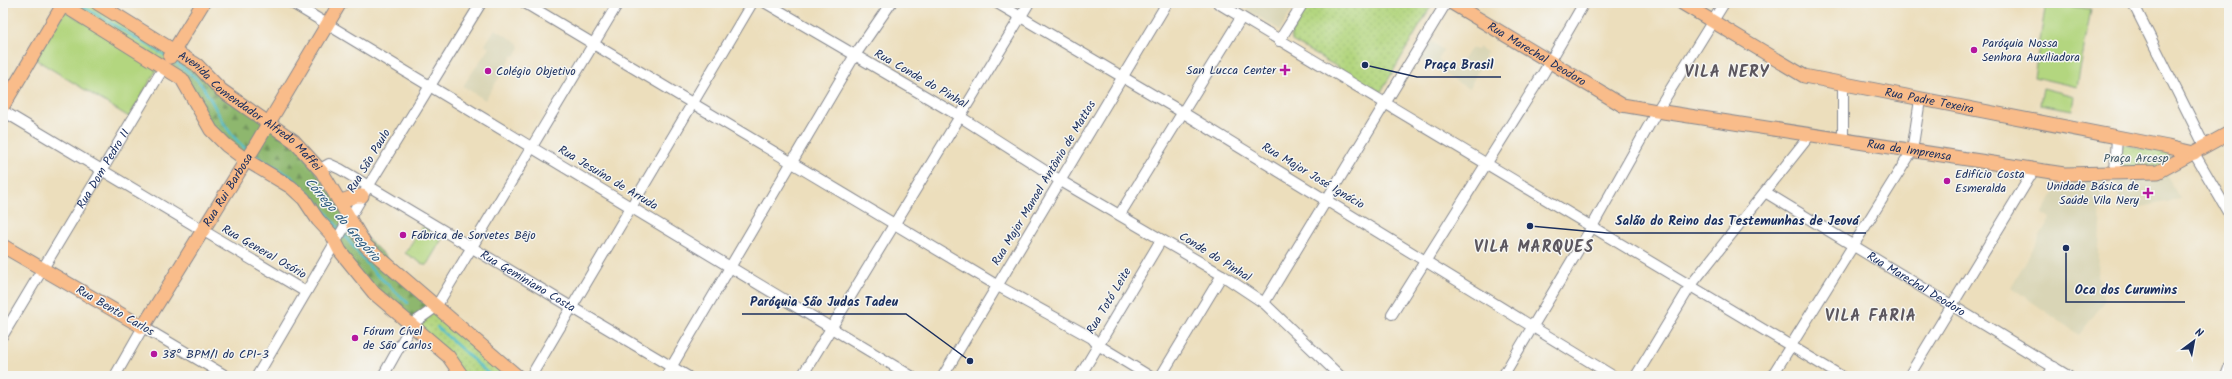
<svg xmlns="http://www.w3.org/2000/svg" width="2232" height="379" font-family="Kalam,sans-serif">
<style>
.built{fill:#d9d5b6}
.grass{fill:url(#grass-dots);stroke:#67826e}
.forest{fill:url(#forest-firs);stroke:#547366}
.garden{fill:#b3d67f;stroke:#67826e}
.lines{fill:none;stroke-linecap:round;stroke-linejoin:round}
.stream{stroke:#52becc;stroke-width:2.5}
.minor-casing{stroke:#84868d;stroke-width:12}
.major-casing{stroke:#84868d;stroke-width:15}
.minor{stroke:#fff;stroke-width:10}
.major{stroke:#f9bc8a;stroke-width:13}
.poi-dot{fill:#b5179e;stroke:#f6f6f2;stroke-width:1.5}
.labels{text-anchor:middle;dominant-baseline:central;stroke-width:3;stroke-linejoin:round;paint-order:stroke}
.poi-label{font-size:12px;fill:#1b2f5e;stroke:#f6f6f2;text-anchor:start}
.street-label{font-size:12px;fill:#1b2f5e;stroke:#f6f6f2}
.park-label{font-size:12px;fill:#415966;stroke:#f6f6f2}
.water-label{font-size:13px;font-style:italic;fill:#2c5a7f;stroke:#f6f6f2}
.district-label{font-size:16px;font-weight:bold;letter-spacing:1px;fill:#5c575f;stroke:#f6f6f2}
.leader{fill:none;stroke:#1b2f5e;stroke-width:1.5}
.callout-dot{fill:#1b2f5e;stroke:#f6f6f2;stroke-width:1.5}
.callout-label{font-size:13px;text-anchor:middle;font-weight:bold;fill:#1b2f5e;stroke:#f6f6f2;stroke-width:3;stroke-linejoin:round;paint-order:stroke}
</style>
<defs>
<pattern id="grass-dots" width="8" height="8" patternUnits="userSpaceOnUse"><rect width="8" height="8" fill="#b3d67f"/><path d="M2 2h.1M6 6h.1" fill="none" stroke="#99b870" stroke-width="1.8" stroke-linecap="round"/></pattern>
<pattern id="forest-firs" width="22" height="20" patternUnits="userSpaceOnUse"><rect width="22" height="20" fill="#8eb76e"/><path d="M5 1l3.5 6h-7zM16 11l3.5 6h-7z" fill="#73955e"/></pattern>
</defs>
<rect width="100%" height="100%" fill="#f6f6f2"/>
<filter id="ink" filterUnits="userSpaceOnUse"><feTurbulence type="fractalNoise" baseFrequency=".025" numOctaves="2"/><feDisplacementMap in="SourceGraphic" scale="8" xChannelSelector="R" yChannelSelector="G"/><feConvolveMatrix kernelMatrix="1 2 1 2 8 2 1 2 1" color-interpolation-filters="sRGB"/></filter>
<filter id="wash" filterUnits="userSpaceOnUse"><feTurbulence type="fractalNoise" baseFrequency=".012" numOctaves="4" result="noise"/><feDisplacementMap in="SourceGraphic" scale="16" xChannelSelector="R" yChannelSelector="G"/><feGaussianBlur stdDeviation="0.9" result="paint"/><feColorMatrix in="noise" values="0 0 0 0 0 0 0 0 0 0 0 0 0 0 0 0 0 1.4 0 .05"/><feComposite in="paint" operator="in"/></filter>
<g filter="url(#wash)">
<rect width="100%" height="100%" fill="#ecdebc"/>
<!-- built -->
<g class="built">
<path d="M1236,3H1296L1280,30Z"/>
<path d="M495,29L518,43L520,47L515,56L513,55L485,100L463,86L489,48L485,45Z"/>
<path d="M1431,41L1443,50L1438,60L1455,70L1471,48L1477,50L1479,47L1487,52L1469,89L1417,58L1425,43L1429,45Z"/>
<path d="M2165,172L2180,199L2118,212V176Z"/>
<path d="M2102,177L2098,276L2105,301L2079,335L2011,287L2050,219L2042,214L2062,180Z"/>
</g>
<!-- grass -->
<g class="grass">
<path d="M64,3H97L174,51L167,63Z"/>
<path d="M1309,3H1433L1381,92L1292,41L1291,33Z"/>
<path d="M2120,144L2169,153L2170,160L2165,168L2117,170Z"/>
<path d="M436,307L517,376H462L412,324Z"/>
</g>
<!-- forest -->
<path class="forest" d="M174,51L294,141L349,220L436,307L412,324L374,293L304,199L226,145L167,63Z"/>
<!-- garden -->
<g class="garden">
<path d="M2046,3L2091,9L2077,87L2034,77Z"/>
<path d="M65,11L156,65V71L129,117L35,59Z"/>
<path d="M2043,88L2074,96L2072,110L2040,104Z"/>
<path d="M422,227L427,228L442,239L426,266L405,253Z"/>
</g>
<g class="lines">
<!-- stream -->
<g class="stream">
<path d="M77,3L166,56"/>
<path d="M172,60C184,68 197,77 204,89C220,113 223,130 247,150"/>
<path d="M254,155L290,176L320,205L340,230"/>
<path d="M343,234L373,271L408,303"/>
<path d="M437,327L491,376"/>
</g>
</g>
</g>
<g filter="url(#ink)">
<g class="lines">
<defs>
<g id="minor">
<path d="M292,3L911,376"/>
<path d="M525,3L998,286L1092,338L1098,345L1149,376"/>
<path d="M766,3L959,116L1061,181L1222,275L1264,303L1340,376"/>
<path d="M997,3L1182,112L1613,376"/>
<path d="M1218,3L1841,376"/>
<path d="M2133,3L2205,147"/>
<path d="M1279,41L1303,3"/>
<path d="M3,111L306,292"/>
<path d="M1843,140V85"/>
<path d="M2194,153L2229,213"/>
<path id="s1" d="M322,172V168L329,164L340,169L687,376"/>
<path d="M2115,172L2117,137"/>
<path id="s2" d="M1765,192L2068,376"/>
<path d="M1120,214L1241,18"/>
<path d="M1264,303L1446,3"/>
<path d="M1392,314L1544,72L1584,3"/>
<path id="s3" d="M3,335L164,67"/>
<path d="M115,376L143,327L226,376"/>
<path d="M257,376L369,185L481,3"/>
<path d="M383,376L412,324L436,307L618,3"/>
<path d="M531,376L752,3"/>
<path d="M666,376L855,55L891,3"/>
<path d="M802,376L1029,3"/>
<path d="M943,376L1167,3"/>
<path d="M1080,376L1161,240"/>
<path d="M1161,376L1222,275"/>
<path d="M1503,376L1589,232L1657,111L1724,3"/>
<path d="M1636,376L1691,285L1810,135"/>
<path d="M1772,376L1912,151L1920,100"/>
<path d="M1909,376L2034,170"/>
<path d="M2048,376L2054,367"/>
<path d="M2226,376L2229,368"/>
</g>
<g id="major">
<path d="M60,3L182,79L211,130L226,145L246,160L291,187L304,199L318,220L332,235L340,251L374,293L448,356L462,376"/>
<path id="s4" d="M97,3L197,65L221,90L294,141L322,172L366,246L517,376"/>
<path id="s5" d="M1452,3L1622,105L1657,111L2064,174L2158,172L2229,133"/>
<path id="s6" d="M1682,3L1804,76L2168,147L2194,153"/>
<path d="M170,57L203,3"/>
<path d="M3,106L64,3"/>
<path d="M338,199L341,201L356,196H362"/>
<path id="s7" d="M3,246L143,327L255,146L340,3"/>
</g>
</defs>
<!-- minor casing -->
<use href="#minor" class="minor-casing"/>
<!-- major casing -->
<use href="#major" class="major-casing"/>
<!-- minor -->
<use href="#minor" class="minor"/>
<!-- major -->
<use href="#major" class="major"/>
</g>
</g>
<!-- markers -->
<g class="poi-dot">
<circle cx="1974" cy="50" r="4"/>
<path d="M1283 64h4v4h4v4h-4v4h-4v-4h-4v-4h4z"/>
<circle cx="488" cy="71" r="4"/>
<circle cx="1947" cy="181" r="4"/>
<path d="M2146 187h4v4h4v4h-4v4h-4v-4h-4v-4h4z"/>
<circle cx="403" cy="235" r="4"/>
<circle cx="355" cy="338" r="4"/>
<circle cx="154" cy="354" r="4"/>
</g>
<g class="labels">
<!-- poi labels -->
<g class="poi-label">
<text x="1982" y="43">Paróquia Nossa<tspan x="1982" dy="14">Senhora Auxiliadora</tspan></text>
<text x="1276" y="70" text-anchor="end">San Lucca Center</text>
<text x="496" y="71">Colégio Objetivo</text>
<text x="1955" y="174">Edifício Costa<tspan x="1955" dy="14">Esmeralda</tspan></text>
<text x="2139" y="186" text-anchor="end">Unidade Básica de<tspan x="2139" dy="14">Saúde Vila Nery</tspan></text>
<text x="411" y="235">Fábrica de Sorvetes Bêjo</text>
<text x="363" y="331">Fórum Cível<tspan x="363" dy="14">de São Carlos</tspan></text>
<text x="162" y="354">38º BPM/I do CPI-3</text>
</g>
<!-- street labels -->
<g class="street-label">
<text stroke="none"><textPath href="#s5" startOffset="99">Rua Marechal Deodoro</textPath></text>
<text transform="translate(921 79) rotate(30)">Rua Conde do Pinhal</text>
<text stroke="none"><textPath href="#s6" startOffset="270">Rua Padre Texeira</textPath></text>
<text stroke="none"><textPath href="#s4" startOffset="188">Avenida Comendador Alfredo Maffei</textPath></text>
<text stroke="none"><textPath href="#s5" startOffset="489">Rua da Imprensa</textPath></text>
<text transform="translate(369 161) rotate(-59)">Rua São Paulo</text>
<text stroke="none"><textPath href="#s3" startOffset="194">Rua Dom Pedro II</textPath></text>
<text transform="translate(1313 176) rotate(31)">Rua Major José Ignácio</text>
<text transform="translate(608 178) rotate(31)">Rua Jesuíno de Arruda</text>
<text transform="translate(1044 183) rotate(-59)">Rua Major Manoel Antônio de Mattos</text>
<text stroke="none"><textPath href="#s7" startOffset="323">Rua Rui Barbosa</textPath></text>
<text transform="translate(264 252) rotate(30)">Rua General Osório</text>
<text transform="translate(1215 257) rotate(32)">Conde do Pinhal</text>
<text stroke="none"><textPath href="#s1" startOffset="243">Rua Geminiano Costa</textPath></text>
<text stroke="none"><textPath href="#s2" startOffset="177">Rua Marechal Deodoro</textPath></text>
<text transform="translate(1109 301) rotate(-59)">Rua Totó Leite</text>
<text transform="translate(115 311) rotate(30)">Rua Bento Carlos</text>
</g>
<!-- park labels -->
<g class="park-label">
<text x="2136" y="158">Praça Arcesp</text>
</g>
<!-- water labels -->
<g class="water-label">
<text transform="translate(342 220) rotate(49)">Córrego do Gregório</text>
</g>
<!-- district labels -->
<g class="district-label">
<text x="1727" y="72">VILA NERY</text>
<text x="1534" y="247">VILA MARQUES</text>
<text x="1871" y="316">VILA FARIA</text>
</g>
</g>
<!-- callouts -->
<path class="leader" d="M1365 65L1417 77H1501M1530 226L1607 233H1866M2066 248L2066 302H2185M970 361L906 314H742"/>
<g class="callout-dot">
<circle cx="1365" cy="65" r="4"/>
<circle cx="1530" cy="226" r="4"/>
<circle cx="2066" cy="248" r="4"/>
<circle cx="970" cy="361" r="4"/>
</g>
<g class="callout-label">
<text x="1459" y="69">Praça Brasil</text>
<text x="1737" y="225">Salão do Reino das Testemunhas de Jeová</text>
<text x="2126" y="294">Oca dos Curumins</text>
<text x="824" y="306">Paróquia São Judas Tadeu</text>
</g>
<!-- margin -->
<rect width="2232" height="379" fill="none" stroke="#f6f6f2" stroke-width="16"/>
<!-- north arrow -->
<g transform="translate(2194 341) rotate(32)" stroke="#f6f6f2" stroke-width="3" paint-order="stroke">
<path d="M0-3L7 15L0 10L-7 15Z" fill="#1b2f5e"/>
<text y="-6" font-size="11" font-weight="bold" text-anchor="middle" fill="#1b2f5e">N</text>
</g>
</svg>
